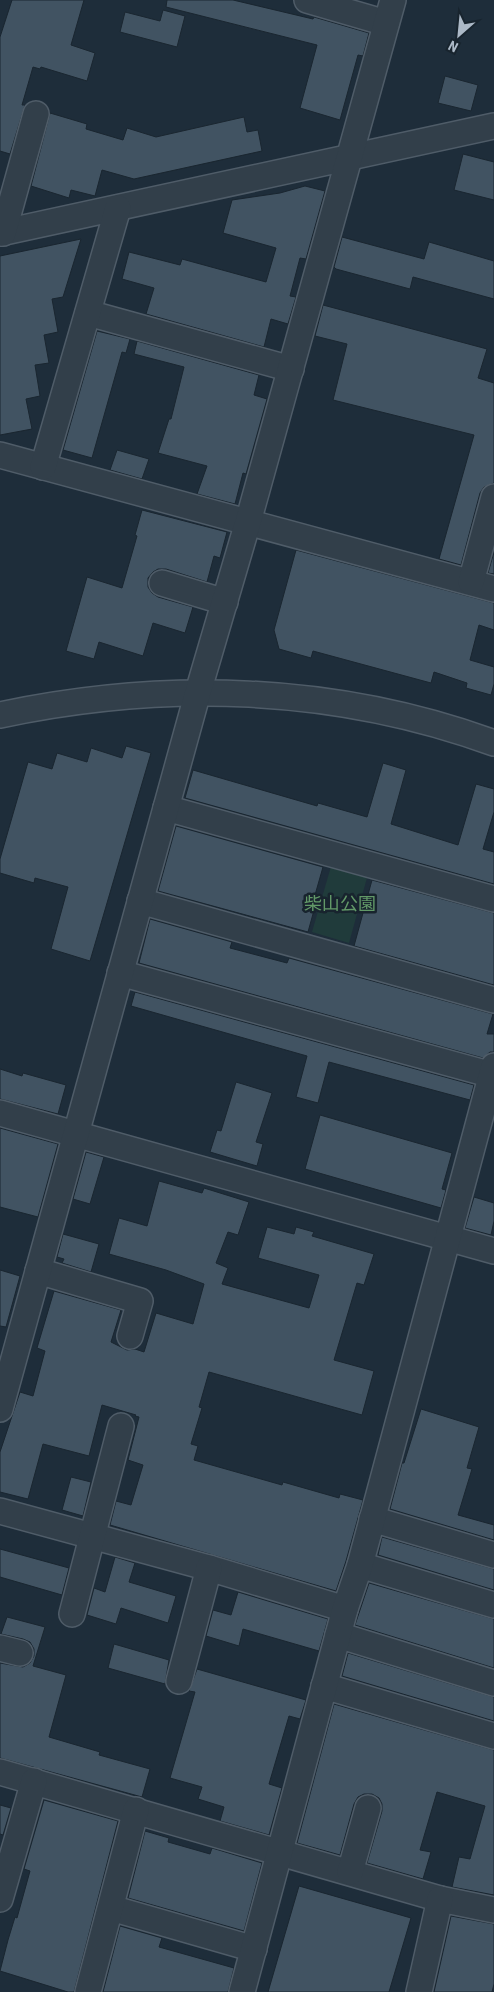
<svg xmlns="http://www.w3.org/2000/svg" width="494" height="1992" font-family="'Roboto Condensed','Noto Sans JP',sans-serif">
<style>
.green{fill:#203b3b}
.building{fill:#415362;stroke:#1a2630}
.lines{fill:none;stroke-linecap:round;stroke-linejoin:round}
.minor-casing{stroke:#4f5c68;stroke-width:28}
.minor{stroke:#323f4a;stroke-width:25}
.labels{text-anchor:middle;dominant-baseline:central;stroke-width:5;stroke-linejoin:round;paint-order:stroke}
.park-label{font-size:18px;fill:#629968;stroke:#18242e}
</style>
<rect width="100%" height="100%" fill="#1e2d3a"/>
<!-- green -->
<path class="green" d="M332,863L368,874L349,943L312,932Z"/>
<!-- building -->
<g class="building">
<path d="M12,0H84L71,45L95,53L87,81L41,67L40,69L33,67L22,105H25L10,154L0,151V37Z"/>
<path d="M167,0H233L313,19L314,17L369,33L363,56L358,55L340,120L300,108L317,45L166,7Z"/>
<path d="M163,10L185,16L177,47L120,32L125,12L160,21Z"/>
<path d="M445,76L478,85L471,111L438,103Z"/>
<path d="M50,113L87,124L86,129L123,140L127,128L156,137L244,117L247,132L258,130L262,151L134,179L102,170L95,196L71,190L69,198L31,186Z"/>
<path d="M463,154L494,162V200L454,190Z"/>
<path d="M305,186L325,191L306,259L300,258L290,296L296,297L288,324L271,319L264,347L146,314L154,288L122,279L129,252L180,265L182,259L266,282L276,248L223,233L232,200L280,193Z"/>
<path d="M342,237L424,259L429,242L494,261V299L413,277L410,289L336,269L334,267Z"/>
<path d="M81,239L63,297L52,299L58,332L44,335L49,363L35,365L40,396L26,399L32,429L0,435V256Z"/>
<path d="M323,305L487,349L478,378L494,383V483L484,487L480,493L461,565L439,559L474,435L333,400L347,344L315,336Z"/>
<path d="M97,331L130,339L126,353L122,352L92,458L63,450Z"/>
<path d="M137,341L259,375L254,395L267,399L246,474L243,473L235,504L197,494L207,466L158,453L169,419H171L184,367L134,354Z"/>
<path d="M117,450L149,459L142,479L110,470Z"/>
<path d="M142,510L227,532L220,558L214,556L207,582L166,569H158L153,572L148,578V587L152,593L158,597L193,607L185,633L153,623L143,656L99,642L94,659L66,651L87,577L122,588L137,536L135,535Z"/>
<path d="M296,550L494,603V630L479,625L470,660L494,667V684L491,695L466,688L467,683L434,672L431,683L313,651L311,658L279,649L274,630Z"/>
<path d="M494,552V574L488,573Z"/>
<path d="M126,746L151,753L90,961L51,949L68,887L35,878L34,883L0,873V859L28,762L52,769L57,753L87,762L91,748L122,758Z"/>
<path d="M383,763L406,770L391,824L458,845L476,784L494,789V812L483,849L494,852V884L185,798L193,770L317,806L318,803L367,817Z"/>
<path d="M176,826L323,867L313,902L316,903L308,932L158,891Z"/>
<path d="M372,880L494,913V985L354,946Z"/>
<path d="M150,919L232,942L230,948L287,963L289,958L493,1014L487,1034H494V1052H490L483,1058L139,963Z"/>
<path d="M135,992L474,1085L470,1100L329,1062L318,1103L296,1097L307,1056L131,1006Z"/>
<path d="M0,1069L22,1076L23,1073L66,1085L58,1114L0,1099Z"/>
<path d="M236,1082L272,1093L256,1142L263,1144L257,1166L210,1152L217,1130L221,1131Z"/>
<path d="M320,1115L452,1153L442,1189L446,1190L441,1208L305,1169Z"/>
<path d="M0,1128L58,1144L38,1217L0,1207Z"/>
<path d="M86,1152L104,1157L90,1204L73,1199Z"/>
<path d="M159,1181L202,1193L204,1188L249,1202L238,1235L228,1232L216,1263L228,1268L222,1284L309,1308L319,1275L258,1258L267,1227L294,1234L296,1227L314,1232L312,1236L374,1254L364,1285L357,1283L334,1360L374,1371L362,1415L209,1372L199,1407L202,1408L191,1444L198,1446L194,1460L282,1485L283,1482L339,1498L340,1494L363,1500L346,1561L336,1591L110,1525L116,1501L131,1505L143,1465L128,1460L139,1417L135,1416L136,1415L102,1405L89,1456L43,1444L28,1499L0,1492V1452L20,1392L33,1396L45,1351L37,1348L54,1291L121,1310L111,1342L127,1350L135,1349L144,1352L156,1313L193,1324L204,1284L166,1270L109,1254L119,1218L147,1226Z"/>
<path d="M474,1197L494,1203V1221L491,1235L465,1228Z"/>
<path d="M63,1234L99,1244L91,1272L62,1263L64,1259L57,1257Z"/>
<path d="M0,1270L20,1276L6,1327L0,1326Z"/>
<path d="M421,1409L479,1427L467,1468L472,1469L458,1515L494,1525V1540L390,1509L402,1463H404Z"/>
<path d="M71,1477L91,1482L83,1516L62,1510Z"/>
<path d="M382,1537L494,1569V1590L378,1555Z"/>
<path d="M0,1549L69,1568L62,1595L0,1577Z"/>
<path d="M115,1557L135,1563L129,1582L176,1596L168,1623L121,1608L116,1624L87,1615L94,1588L105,1592Z"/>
<path d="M369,1583L494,1619V1668L355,1625Z"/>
<path d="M238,1592L328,1619L319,1651L243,1629L239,1646L206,1636L213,1610L231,1615Z"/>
<path d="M7,1617L45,1627L33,1666L66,1675L49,1737L100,1752L99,1755L150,1769L142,1797L0,1758V1663L23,1667L30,1663L34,1656V1649L30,1642L23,1639L1,1634Z"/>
<path d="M114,1644L169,1660L165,1684L108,1668Z"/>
<path d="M348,1653L494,1697V1721L342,1676Z"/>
<path d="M197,1669L306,1700L300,1719L289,1716L269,1784L282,1788L269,1835L220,1821L224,1807L198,1799L202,1787L170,1778L195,1692L189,1691Z"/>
<path d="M334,1704L494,1750V1895L452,1887L459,1857L470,1859L485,1806L437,1792L420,1850L431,1852L423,1879L367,1863L382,1811V1804L379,1798L372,1794H364L358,1797L354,1804L340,1855L297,1843Z"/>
<path d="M44,1800L118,1821L74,1992H68L0,1971L8,1940L15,1917L17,1918L30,1871L24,1869Z"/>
<path d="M0,1805L11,1808L3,1835L0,1834Z"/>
<path d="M145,1831L169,1838L168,1842L210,1854L212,1848L262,1863L244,1931L128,1898Z"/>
<path d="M299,1886L411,1918L389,1992H268Z"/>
<path d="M451,1916L494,1924V1984L492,1992H434Z"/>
<path d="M120,1926L162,1938L159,1947L234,1968L228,1992H103Z"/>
</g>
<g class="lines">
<defs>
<g id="minor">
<path d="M307,0L386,23"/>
<path d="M0,233L494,126"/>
<path d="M3,233L36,114"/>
<path d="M88,313L291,369"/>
<path d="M0,455L494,589"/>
<path d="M43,467L118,208"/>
<path d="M471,582L494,497"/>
<path d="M162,583L225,602"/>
<path d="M0,715C165,680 335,685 494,743"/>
<path d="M166,808L494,899"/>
<path d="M140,901L494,1000"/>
<path d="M120,973L492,1075"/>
<path d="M0,1113L494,1251"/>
<path d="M38,1271L140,1301L130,1336"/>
<path d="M0,1409L198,692L248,522L393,0"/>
<path d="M0,1511L209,1568L345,1609"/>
<path d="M372,1519L494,1555"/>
<path d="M360,1565L494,1605"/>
<path d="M72,1614L121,1426"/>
<path d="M338,1635L494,1683"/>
<path d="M0,1648L20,1653"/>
<path d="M179,1681L209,1568"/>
<path d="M324,1686L494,1736"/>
<path d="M0,1772L440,1899L494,1910"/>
<path d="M350,1872L368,1808"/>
<path d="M0,1899L34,1781"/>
<path d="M111,1908L254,1949"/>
<path d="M88,1992L136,1810"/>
<path d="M242,1992L345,1609L360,1565L494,1066"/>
<path d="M419,1992L440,1899"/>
</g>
</defs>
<!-- minor casing -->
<use href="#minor" class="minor-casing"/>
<!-- minor -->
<use href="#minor" class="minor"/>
</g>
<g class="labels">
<!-- park labels -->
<g class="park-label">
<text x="340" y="903">柴山公園</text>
</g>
</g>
<!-- north arrow -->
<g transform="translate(459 35) rotate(207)" stroke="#18242e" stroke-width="4" paint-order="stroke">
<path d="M0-4L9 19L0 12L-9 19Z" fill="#acb9c7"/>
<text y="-8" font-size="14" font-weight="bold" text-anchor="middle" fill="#acb9c7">N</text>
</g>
</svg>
